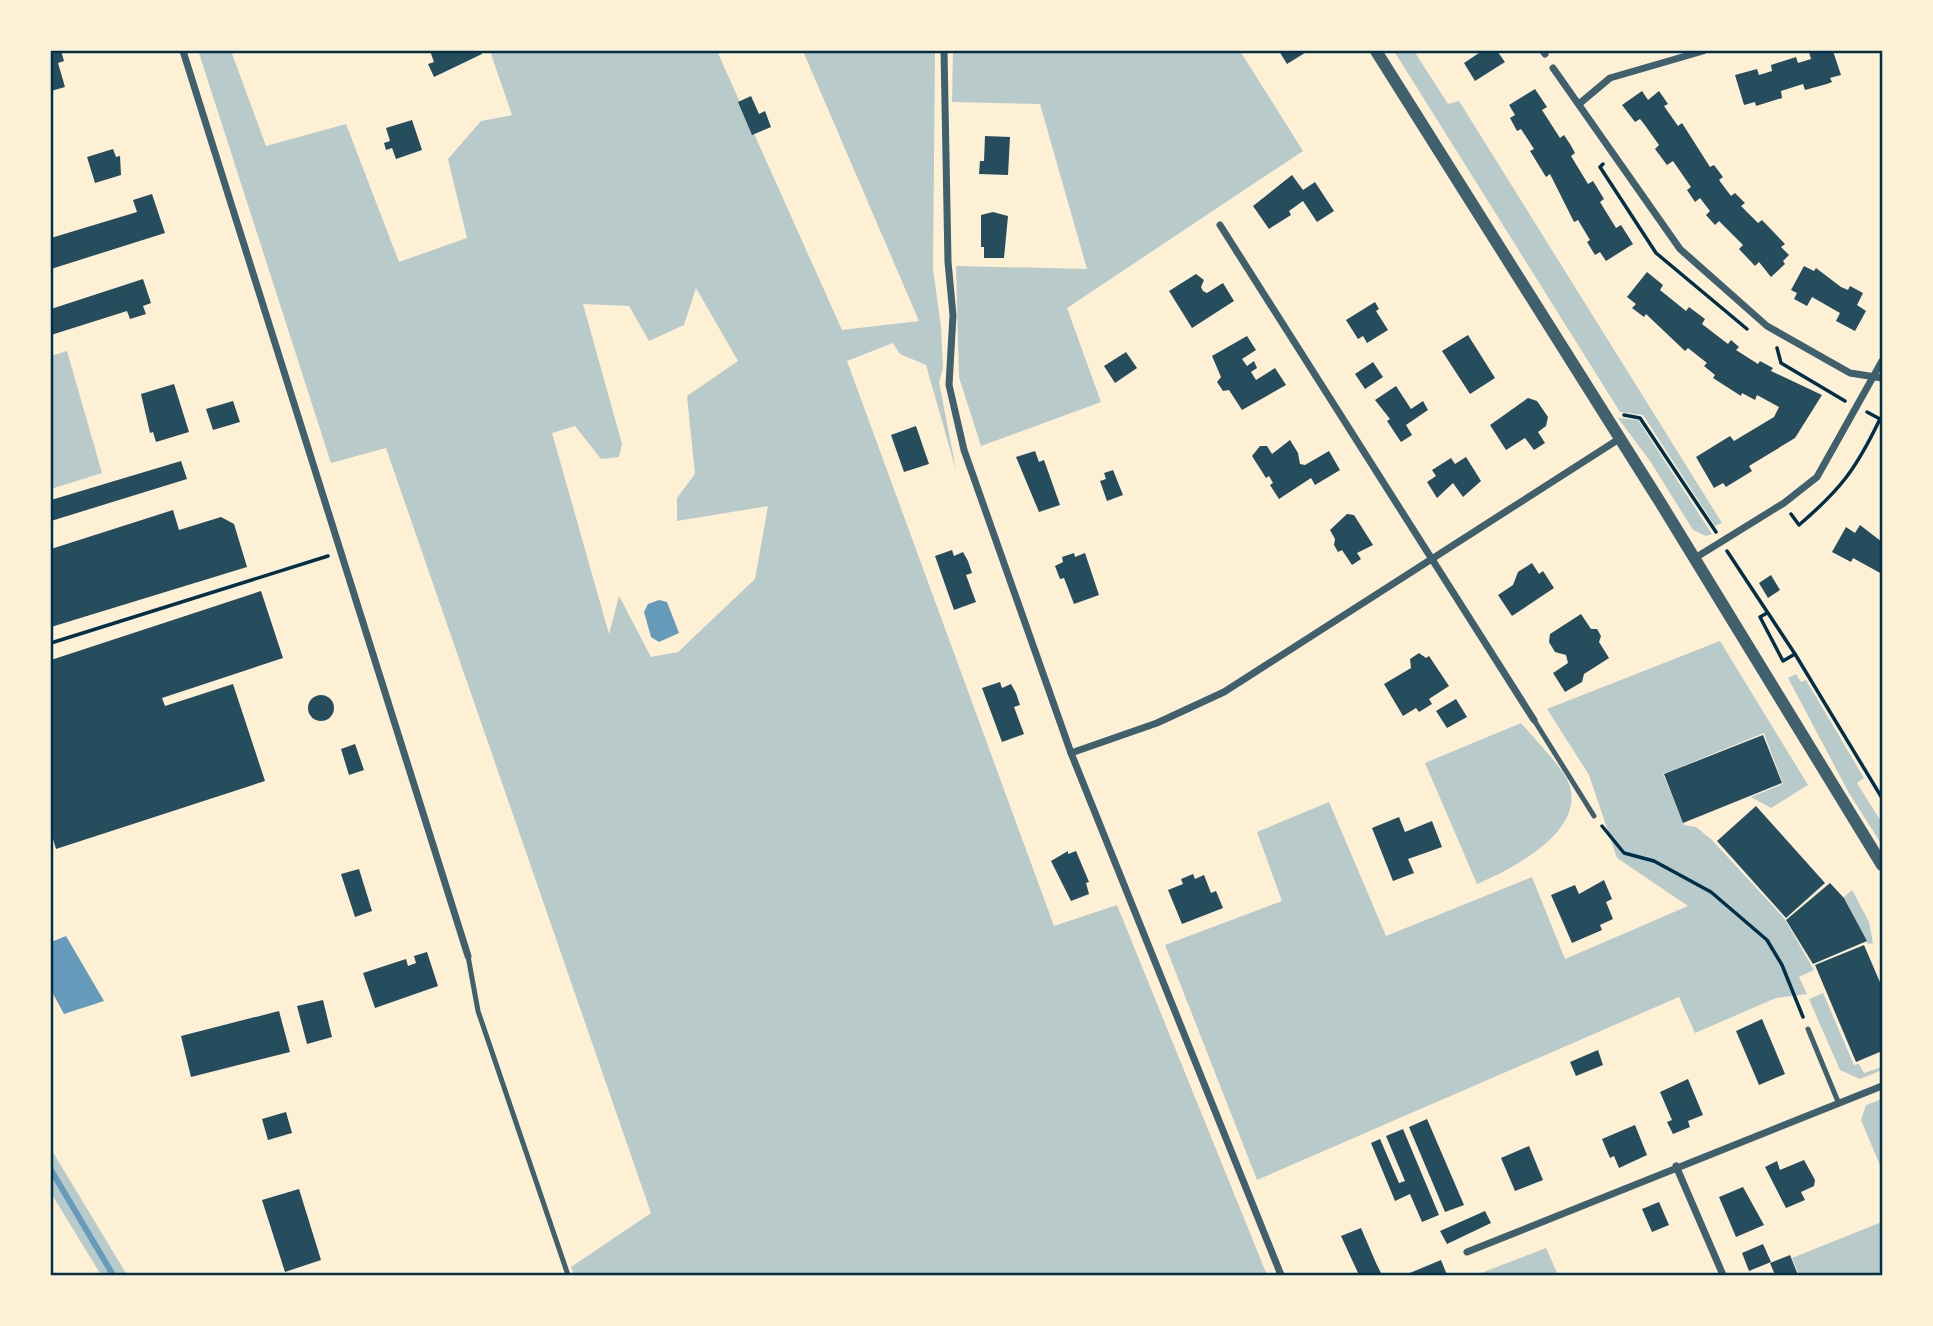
<svg xmlns="http://www.w3.org/2000/svg" width="1933" height="1326" font-family="Figtree,sans-serif">
<style>
.green{fill:#b9caca;fill-rule:evenodd}
.water{fill:#669bbc}
.lines{fill:none;stroke-linecap:round;stroke-linejoin:round}
.stream{stroke:#669bbc;stroke-width:6}
.building{fill:#264d5e}
.path{stroke:#003049;stroke-width:3.5}
.service{stroke:#3f606c;stroke-width:5}
.minor{stroke:#3f606c;stroke-width:7}
.tertiary{stroke:#3f606c;stroke-width:12}
.neatline{fill:none;stroke:#003049;stroke-width:2.5}
</style>
<rect width="100%" height="100%" fill="#fdf0d5"/>
<!-- green -->
<g class="green">
<path d="M204,51H231L266,146L346,124L399,262L467,238L448,159L481,121L512,115L490,51H717L842,330L919,321L803,51H935L933,269L941,327L943,368L939,382L956,470L926,365L900,354L893,343L847,361L1054,926L1117,905L1267,1275H574L571,1267L651,1213L386,448L331,463L199,53ZM696,288L738,361L687,396L695,474L677,498V521L768,506L755,579L678,652L651,657L619,596L609,634L552,433L575,426L601,459L619,457L622,444L583,304L629,306L649,341L684,325Z"/>
<path d="M953,51H1240L1303,151L1067,308L1101,402L981,446L959,377L956,266L1087,269L1040,104L952,102Z"/>
<path d="M1394,51H1414L1448,104L1459,101L1722,523L1715,526L1643,415L1620,412Z"/>
<path d="M67,351L102,473L51,489V356Z"/>
<path d="M1618,418L1638,420L1712,534L1706,536L1693,530L1650,461Z"/>
<path d="M1720,641L1808,785L1771,808L1751,797L1783,784L1764,733L1663,774L1684,825L1696,827L1712,840L1784,918L1814,970L1799,977L1807,994L1776,998L1695,1033L1679,997L1257,1180L1165,945L1282,901L1257,832L1329,802L1386,936L1532,877L1565,959L1688,906L1617,858L1589,775L1547,709Z"/>
<path d="M1796,674L1801,682L1806,680L1864,778L1857,783L1882,823V845L1849,793L1788,678Z"/>
<path d="M1521,723C1533,738 1566,770 1570,787C1583,833 1510,870 1477,884L1425,763Z"/>
<path d="M1852,890L1869,922L1873,943L1868,944L1844,897Z"/>
<path d="M1823,993L1854,1065L1859,1064L1864,1073L1882,1067V1070L1860,1079L1840,1070L1809,999Z"/>
<path d="M1882,1099V1170L1861,1120L1866,1105Z"/>
<path d="M51,1149L127,1275H101L51,1193Z"/>
<path d="M1882,1222V1275H1799L1792,1258Z"/>
<path d="M1546,1248L1558,1275H1476Z"/>
</g>
<!-- water -->
<g class="water">
<path d="M659,600L667,602L679,633L659,642L651,637L644,612L648,604Z"/>
<path d="M66,936L104,1001L64,1014L51,990V942Z"/>
</g>
<g class="lines">
<!-- stream -->
<path class="stream" d="M51,1170L113,1275"/>
</g>
<!-- building -->
<g class="building">
<path d="M51,51H61L64,61L58,63L65,87L51,91Z"/>
<path d="M430,51H481L482,54L434,77L428,64L434,62Z"/>
<path d="M1279,51H1308L1287,64Z"/>
<path d="M1482,51H1497L1505,62L1475,81L1464,63Z"/>
<path d="M1815,51H1833L1841,75L1830,78L1832,82L1827,84L1805,90L1803,84L1781,91L1782,98L1756,106L1755,102L1744,105L1735,75L1757,69L1759,75L1772,71L1771,65L1796,57L1798,63L1811,59L1809,52Z"/>
<path d="M1535,89L1547,107L1542,110L1560,138L1564,135L1570,144L1575,153L1571,156L1588,184L1593,181L1604,199L1600,202L1616,228L1621,225L1633,244L1606,261L1600,252L1595,255L1587,242L1590,240L1578,220L1574,222L1550,174L1546,177L1530,151L1534,149L1521,129L1517,131L1510,118L1515,115L1509,105Z"/>
<path d="M1642,91L1648,100L1659,91L1668,104L1664,106L1678,126L1682,123L1710,167L1714,165L1723,177L1719,180L1731,196L1735,193L1745,203L1741,206L1758,223L1762,220L1785,244L1781,247L1789,255L1783,261L1785,264L1771,277L1759,262L1755,266L1739,249L1743,245L1719,221L1715,225L1706,215L1710,211L1700,198L1695,202L1687,190L1691,187L1673,161L1667,165L1655,149L1659,145L1644,124L1640,119L1635,122L1622,105Z"/>
<path d="M751,96L759,114L765,111L771,127L752,135L738,102Z"/>
<path d="M412,120L422,150L396,159L392,148L386,150L384,143L390,141L386,128Z"/>
<path d="M985,136L1010,137L1008,175L979,174L980,161H984Z"/>
<path d="M113,149L116,157L120,156L121,175L95,183L87,157Z"/>
<path d="M1292,175L1303,190L1315,182L1334,211L1317,222L1303,201L1289,211L1291,215L1269,229L1253,206Z"/>
<path d="M152,194L165,233L51,269V238L137,212L133,200Z"/>
<path d="M993,212L1008,216L1004,258H984V247H981V215Z"/>
<path d="M1804,266L1814,271L1816,268L1841,287L1848,290L1850,286L1863,293L1857,305L1866,311L1855,331L1836,321L1840,313L1812,297L1807,306L1794,299L1797,293L1791,290Z"/>
<path d="M1647,272L1663,285L1660,290L1686,311L1689,307L1705,319L1702,324L1728,344L1731,340L1739,347L1736,350L1758,364L1760,361L1773,368L1771,371L1822,395L1795,438L1749,466L1752,471L1726,487L1723,483L1714,488L1696,457L1730,436L1734,441L1774,417L1779,407L1757,395L1755,400L1742,393L1741,396L1713,378L1715,375L1704,366L1707,363L1688,348L1685,351L1646,314L1644,317L1632,308L1636,304L1627,297Z"/>
<path d="M1196,274L1204,280L1201,287L1203,291L1207,293L1223,283L1234,301L1192,328L1169,291Z"/>
<path d="M143,279L151,303L143,306L146,314L130,319L127,311L51,335V309Z"/>
<path d="M1375,302L1379,309L1376,311L1388,330L1367,343L1363,336L1358,339L1346,320Z"/>
<path d="M1468,335L1495,378L1470,394L1442,351Z"/>
<path d="M1247,336L1256,350L1242,359L1247,366L1254,361L1257,368L1251,372L1256,380L1275,368L1286,385L1242,410L1229,390L1223,391L1217,382L1221,377L1212,356Z"/>
<path d="M1126,352L1137,368L1115,383L1104,366Z"/>
<path d="M1373,362L1383,377L1365,389L1355,374Z"/>
<path d="M174,384L189,432L156,442L153,432L150,433L141,394Z"/>
<path d="M1396,386L1411,409L1423,401L1428,410L1406,425L1412,435L1401,442L1387,421L1390,419L1375,400Z"/>
<path d="M1528,398L1537,401L1548,417L1546,426L1538,432L1545,443L1534,450L1525,438L1506,450L1490,425Z"/>
<path d="M233,401L240,422L213,430L206,409Z"/>
<path d="M916,426L929,464L904,472L891,435Z"/>
<path d="M1290,440L1298,453L1300,464L1305,465L1329,451L1340,470L1315,485L1311,478L1279,499L1270,485L1273,483L1269,476L1266,478L1252,456L1260,446H1267L1272,454Z"/>
<path d="M1035,451L1039,462L1044,460L1060,505L1039,512L1016,457Z"/>
<path d="M1466,457L1481,481L1463,497L1453,483L1437,498L1427,482L1436,476L1432,470L1451,458L1455,464Z"/>
<path d="M181,461L187,479L51,521V500Z"/>
<path d="M1113,470L1123,495L1107,501L1100,481L1106,479L1104,473Z"/>
<path d="M173,510L179,530L221,517L234,524L247,567L51,627V549Z"/>
<path d="M1347,514L1354,515L1373,545L1357,553L1361,559L1352,565L1342,550L1338,552L1334,545L1335,539L1330,530Z"/>
<path d="M1860,525L1882,542V574L1853,558L1851,562L1832,552L1846,527L1855,533Z"/>
<path d="M952,550L954,556L963,552L968,561L972,573L966,575L976,602L954,610L935,556Z"/>
<path d="M1074,553L1075,557L1085,553L1099,595L1074,604L1064,578L1060,579L1055,566L1063,562L1062,557Z"/>
<path d="M1532,563L1539,574L1543,571L1554,588L1512,616L1498,595L1513,585L1518,572Z"/>
<path d="M1771,575L1780,590L1768,598L1759,583Z"/>
<path d="M261,591L283,658L162,698L165,706L233,684L265,781L56,849L51,832V660Z"/>
<path d="M1581,614L1591,629H1597L1601,636L1599,642L1609,658L1584,674L1582,682L1565,692L1553,673L1568,663L1566,655L1555,652L1549,642L1550,634Z"/>
<path d="M1419,653L1426,658L1429,656L1449,686L1429,699L1432,704L1419,712L1416,708L1403,716L1384,684L1411,668L1410,659Z"/>
<path d="M1000,682L1002,688L1011,684L1016,693L1020,705L1014,707L1024,734L1002,742L982,688Z"/>
<circle cx="321" cy="708" r="13"/>
<path d="M1456,699L1467,717L1447,728L1436,711Z"/>
<path d="M1763,735L1782,783L1683,823L1664,774Z"/>
<path d="M355,744L364,770L349,775L341,749Z"/>
<path d="M1756,806L1825,883L1786,918L1717,841Z"/>
<path d="M1399,817L1405,832L1432,821L1442,847L1408,859L1414,873L1393,881L1372,828Z"/>
<path d="M1068,851V854L1076,851L1089,882L1086,883L1089,894L1071,901L1051,861Z"/>
<path d="M359,869L372,911L355,917L341,874Z"/>
<path d="M1193,874L1195,879L1204,875L1211,893L1216,891L1223,908L1182,924L1168,890L1183,884L1181,879Z"/>
<path d="M1604,880L1612,899L1606,902L1613,919L1600,925L1602,930L1572,943L1551,895L1575,885L1579,894Z"/>
<path d="M1830,883L1844,898L1867,941L1813,964L1786,920Z"/>
<path d="M1864,945L1882,987V1051L1856,1062L1815,965Z"/>
<path d="M427,952L438,986L375,1008L363,973L406,959L408,966L416,963L414,956Z"/>
<path d="M323,1000L332,1037L307,1044L297,1006Z"/>
<path d="M279,1011L290,1052L191,1077L181,1036Z"/>
<path d="M1762,1019L1785,1074L1759,1085L1736,1031Z"/>
<path d="M1598,1050L1603,1065L1576,1076L1570,1062Z"/>
<path d="M1688,1079L1703,1115L1688,1121L1690,1127L1673,1134L1667,1122L1672,1120L1660,1092Z"/>
<path d="M286,1112L292,1133L268,1140L262,1119Z"/>
<path d="M1427,1119L1464,1205L1445,1212L1409,1127Z"/>
<path d="M1635,1125L1647,1155L1619,1168L1614,1156L1610,1158L1602,1139Z"/>
<path d="M1403,1129L1439,1215L1422,1222L1410,1194L1395,1201L1371,1143L1380,1139L1399,1183L1405,1181L1386,1136Z"/>
<path d="M1529,1146L1543,1180L1515,1191L1501,1158Z"/>
<path d="M1804,1160L1815,1180L1814,1186L1801,1192L1805,1200L1786,1208L1765,1167L1777,1161L1780,1170Z"/>
<path d="M1743,1187L1764,1225L1736,1237L1719,1197Z"/>
<path d="M299,1189L321,1260L285,1272L262,1200Z"/>
<path d="M1659,1202L1669,1225L1652,1232L1642,1209Z"/>
<path d="M1485,1211L1491,1223L1447,1244L1440,1231Z"/>
<path d="M1361,1228L1376,1263L1382,1275H1359L1341,1236Z"/>
<path d="M1763,1244L1771,1262L1749,1271L1742,1253Z"/>
<path d="M1790,1255L1798,1275H1775L1770,1263Z"/>
<path d="M1441,1260L1447,1275H1405Z"/>
</g>
<g class="lines">
<!-- path -->
<g class="path">
<path d="M1603,164L1600,167L1656,253L1747,329"/>
<path d="M1777,348L1781,363L1845,401"/>
<path d="M1867,412L1880,419L1882,417"/>
<path d="M1624,415L1640,418L1716,532"/>
<path d="M1791,514L1799,525C1841,489 1856,469 1880,419"/>
<path d="M1727,551L1795,654L1882,798"/>
<path d="M1767,613L1760,617L1783,661L1795,654"/>
<path d="M51,643L328,556"/>
<path d="M1602,826L1624,853L1654,861L1711,892L1767,940L1782,965L1803,1017"/>
</g>
<!-- service -->
<g class="service">
<path d="M1534,720L1594,816"/>
<path d="M468,956L478,1011L568,1275"/>
<path d="M1808,1029L1839,1104"/>
</g>
<!-- minor -->
<g class="minor">
<path d="M183,51L468,956"/>
<path d="M944,51L948,262L953,315L949,385L964,450L1071,753L1281,1275"/>
<path d="M1543,51L1545,54"/>
<path d="M1553,68L1680,249L1767,326L1850,373L1882,378"/>
<path d="M1579,104L1610,78L1703,51"/>
<path d="M1220,225L1534,720"/>
<path d="M1695,558L1784,503L1817,477L1882,361"/>
<path d="M1071,753L1157,723L1224,692L1619,439"/>
<path d="M1676,1166L1723,1275"/>
<path d="M1467,1252L1882,1086"/>
</g>
<!-- tertiary -->
<path class="tertiary" d="M1376,51L1660,502L1882,865"/>
</g>
<!-- border -->
<rect width="1933" height="1326" fill="none" stroke="#fdf0d5" stroke-width="105"/>
<rect x="52" y="52" width="1829" height="1222" class="neatline"/>
</svg>
